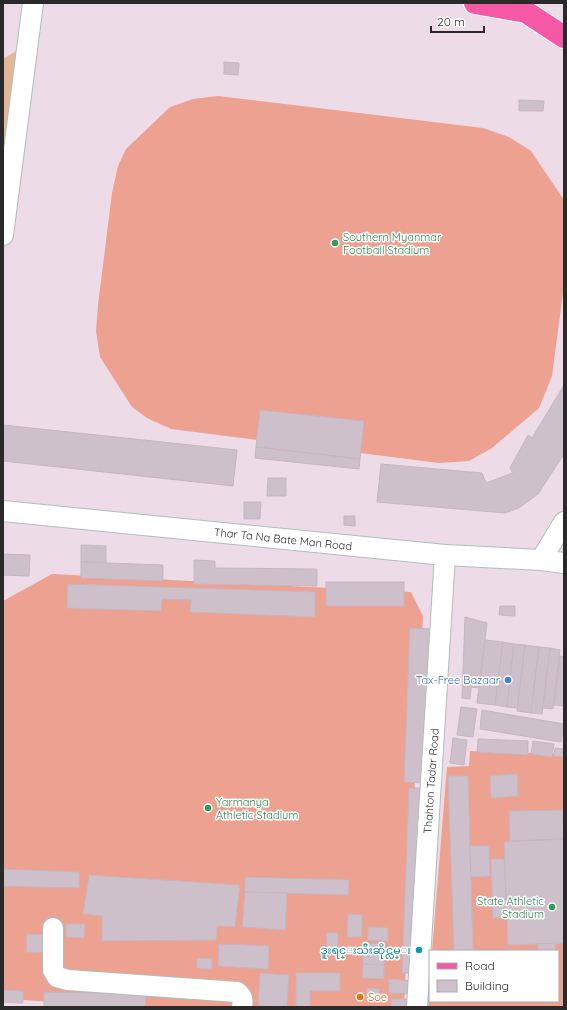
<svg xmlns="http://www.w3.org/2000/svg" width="567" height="1010" font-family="Quicksand,'Noto Sans Myanmar',sans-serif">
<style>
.green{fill:#e5b696}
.pitch{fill:#eda191}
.building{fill:#cec0ca;stroke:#c8b5c1}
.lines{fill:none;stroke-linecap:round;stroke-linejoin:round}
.minor-casing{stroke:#b0beb8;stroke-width:22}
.major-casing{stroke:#fff;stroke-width:24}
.minor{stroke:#fff;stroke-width:20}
.major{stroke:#f558a5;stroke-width:22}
.leisure-dot{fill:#2e9e5b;stroke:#fff;stroke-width:1.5}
.shop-dot{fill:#3f7fe0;stroke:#fff;stroke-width:1.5}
.culture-dot{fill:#0f9aa8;stroke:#fff;stroke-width:1.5}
.food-dot{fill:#e8710a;stroke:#fff;stroke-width:1.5}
.labels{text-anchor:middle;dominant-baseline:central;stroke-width:3;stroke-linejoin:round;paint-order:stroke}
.leisure-label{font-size:11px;fill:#27864d;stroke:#fff;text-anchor:start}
.street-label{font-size:11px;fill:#2a2a2a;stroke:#fff}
.shop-label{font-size:11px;fill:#366cbe;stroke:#fff;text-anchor:end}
.culture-label{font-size:11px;fill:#0d838f;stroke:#fff;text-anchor:end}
.food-label{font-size:11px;fill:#c56008;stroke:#fff;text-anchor:start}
</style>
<rect width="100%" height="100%" fill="#eddbe7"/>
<!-- green -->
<path class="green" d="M18,50L3,171V59Z"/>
<!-- pitch -->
<g class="pitch">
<path d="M218,96L483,128L509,137L531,151L564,200V285L552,376L539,408L492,448L469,461L439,463L171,429L147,418L132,407L100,357L96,331L98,305L112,193L118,166L126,149L169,108L173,106L193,99Z"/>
<path d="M52,574L411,592L423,616L404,1007H141L3,999V601Z"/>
<path d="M470,751L564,754V1007H428L430,978V1001H558V951H432L447,767L469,766Z"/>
</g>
<!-- building -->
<g class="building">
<path d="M224,62L239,63L238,75L224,74Z"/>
<path d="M519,100L544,101L543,111H519Z"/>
<path d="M564,385V454L538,494L519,508L505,513L377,502L381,464L482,473L486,483L513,473L510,468L528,435L532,438Z"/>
<path d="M260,410L364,421L360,459L256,447Z"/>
<path d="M3,425L237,450L233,486L3,461Z"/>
<path d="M256,447L360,459L359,469L255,458Z"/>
<path d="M268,478H286V496H267Z"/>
<path d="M244,502H261L260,519H244Z"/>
<path d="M344,516H355V526L344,525Z"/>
<path d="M81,545L106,546V563L81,562Z"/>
<path d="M3,554L30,555L29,576L3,575Z"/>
<path d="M194,560L215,561V568L317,569V586L194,584Z"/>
<path d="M81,562L163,565V581L81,578Z"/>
<rect x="326" y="582" width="78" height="24"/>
<path d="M68,584L315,592V617L190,612L191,600L162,599L161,611L67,608Z"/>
<path d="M500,606H515V616L499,615Z"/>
<path d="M465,617L487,623L479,688L471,687L470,699L462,698Z"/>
<path d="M410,628L432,629L426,783L404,782Z"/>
<path d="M485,640L503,642L495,705L477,703Z"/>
<path d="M503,642L514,644L507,707L495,705Z"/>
<path d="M514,644L525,645L518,708L507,707Z"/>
<path d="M525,645L539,647L531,713L517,711Z"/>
<path d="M539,647L550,648L542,714L531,713Z"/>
<path d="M550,648L560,650L553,709L543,708Z"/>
<path d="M560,656L564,657V706L554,705Z"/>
<path d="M461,707L477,709L473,737L457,735Z"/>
<path d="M482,710L564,724L561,742L480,729Z"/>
<path d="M453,738L467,740L464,765L450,763Z"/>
<path d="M478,739L528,741V755L477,752Z"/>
<path d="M533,741L554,744L552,757L531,754Z"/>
<path d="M555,748L564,749V757L554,756Z"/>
<path d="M517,774L518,796L491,798L490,776Z"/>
<path d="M448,776H468L473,951H454Z"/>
<path d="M409,788H422L416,973H402Z"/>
<path d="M563,810L564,839L510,841L509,811Z"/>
<path d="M564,839V943L508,945L504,842Z"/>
<path d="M470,846H489L490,876L471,877Z"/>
<path d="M491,859H504L507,918H493Z"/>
<path d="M3,869L79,872V888L3,886Z"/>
<path d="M89,875L240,885L235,927L217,926L216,940L102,941V916L83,914Z"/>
<path d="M245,877L349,880L348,895L245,892Z"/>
<path d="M245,892L287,893L285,930L242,927Z"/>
<path d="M348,914L362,915V937H347Z"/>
<path d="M66,924H85L84,938L66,937Z"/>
<path d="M368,927L388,928V941L368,940Z"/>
<path d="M326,933H338V948H327Z"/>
<path d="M27,934L50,935L49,953L26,952Z"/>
<path d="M363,943L385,944L384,965L363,964Z"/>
<path d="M555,943V951H538V944Z"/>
<path d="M219,944L269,946L268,969L218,966Z"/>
<path d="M197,958L212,959V969L197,968Z"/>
<path d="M363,964L384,965V979L362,978Z"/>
<path d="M260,973L289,975L287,1007L258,1006Z"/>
<path d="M296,973H340V991H310V1007H296Z"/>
<path d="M389,979L412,981V994L389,993Z"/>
<path d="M367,988L380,989L379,1000L367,999Z"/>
<path d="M3,990L23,991V1003L3,1002Z"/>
<path d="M44,992L146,994L145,1007H44Z"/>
<rect x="391" y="999" width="22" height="8"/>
</g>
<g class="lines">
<defs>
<g id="minor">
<path d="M3,235L33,3"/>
<path d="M3,511L445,555L541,560L564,563"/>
<path d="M541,560L564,522"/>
<path d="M53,928V970L57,977L68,980L237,992C243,997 243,1000 242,1007"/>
<path d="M417,1007L445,555"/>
</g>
<path id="major" d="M475,3L526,12L564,37"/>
</defs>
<!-- minor casing -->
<use href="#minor" class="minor-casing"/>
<!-- major casing -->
<use href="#major" class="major-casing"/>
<!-- minor -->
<use href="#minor" class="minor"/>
<!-- major -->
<use href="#major" class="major"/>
</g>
<!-- markers -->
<g class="leisure-dot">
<circle cx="335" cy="243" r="4"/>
<circle cx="208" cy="808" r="4"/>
<circle cx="552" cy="907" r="4"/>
</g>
<circle class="shop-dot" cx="508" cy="680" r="4"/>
<circle class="culture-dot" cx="419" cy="950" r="4"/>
<circle class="food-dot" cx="360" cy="997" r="4"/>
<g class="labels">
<!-- leisure labels -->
<g class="leisure-label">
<text x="343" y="237">Southern Myanmar<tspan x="343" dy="13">Football Stadium</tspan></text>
<text x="216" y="802">Yarmanya<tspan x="216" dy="13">Athletic Stadium</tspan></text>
<text x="544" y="901" text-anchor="end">State Athletic<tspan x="544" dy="13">Stadium</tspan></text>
</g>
<!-- street labels -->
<g class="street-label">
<text transform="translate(283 539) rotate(6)">Thar Ta Na Bate Man Road</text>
<text transform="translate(431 781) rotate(-86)">Thahton Tadar Road</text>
</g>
<!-- shop labels -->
<g class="shop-label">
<text x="500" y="680">Tax-Free Bazaar</text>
</g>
<!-- culture labels -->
<g class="culture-label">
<text x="411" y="950">ဒူးရင္းသီးဆိုင္လမ္း</text>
</g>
<!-- food labels -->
<g class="food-label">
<text x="368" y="997">Soe</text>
</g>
</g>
<!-- border -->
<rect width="567" height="1010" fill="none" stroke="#2a2a2a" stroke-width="8"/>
<!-- legend -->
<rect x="429" y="950" width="130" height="52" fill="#ffffff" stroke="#aaaaaa"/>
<rect x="437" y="963" width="20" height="6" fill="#f558a5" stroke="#aaaaaa"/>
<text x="465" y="970" font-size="12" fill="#2a2a2a">Road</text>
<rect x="437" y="980" width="20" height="12" fill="#cec0ca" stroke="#aaaaaa"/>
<text x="465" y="990" font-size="12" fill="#2a2a2a">Building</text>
<!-- scale -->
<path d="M431 26v6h53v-6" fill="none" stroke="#2a2a2a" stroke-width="2"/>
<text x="437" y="26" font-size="12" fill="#2a2a2a" stroke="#ffffff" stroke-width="3" paint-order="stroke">20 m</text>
</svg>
